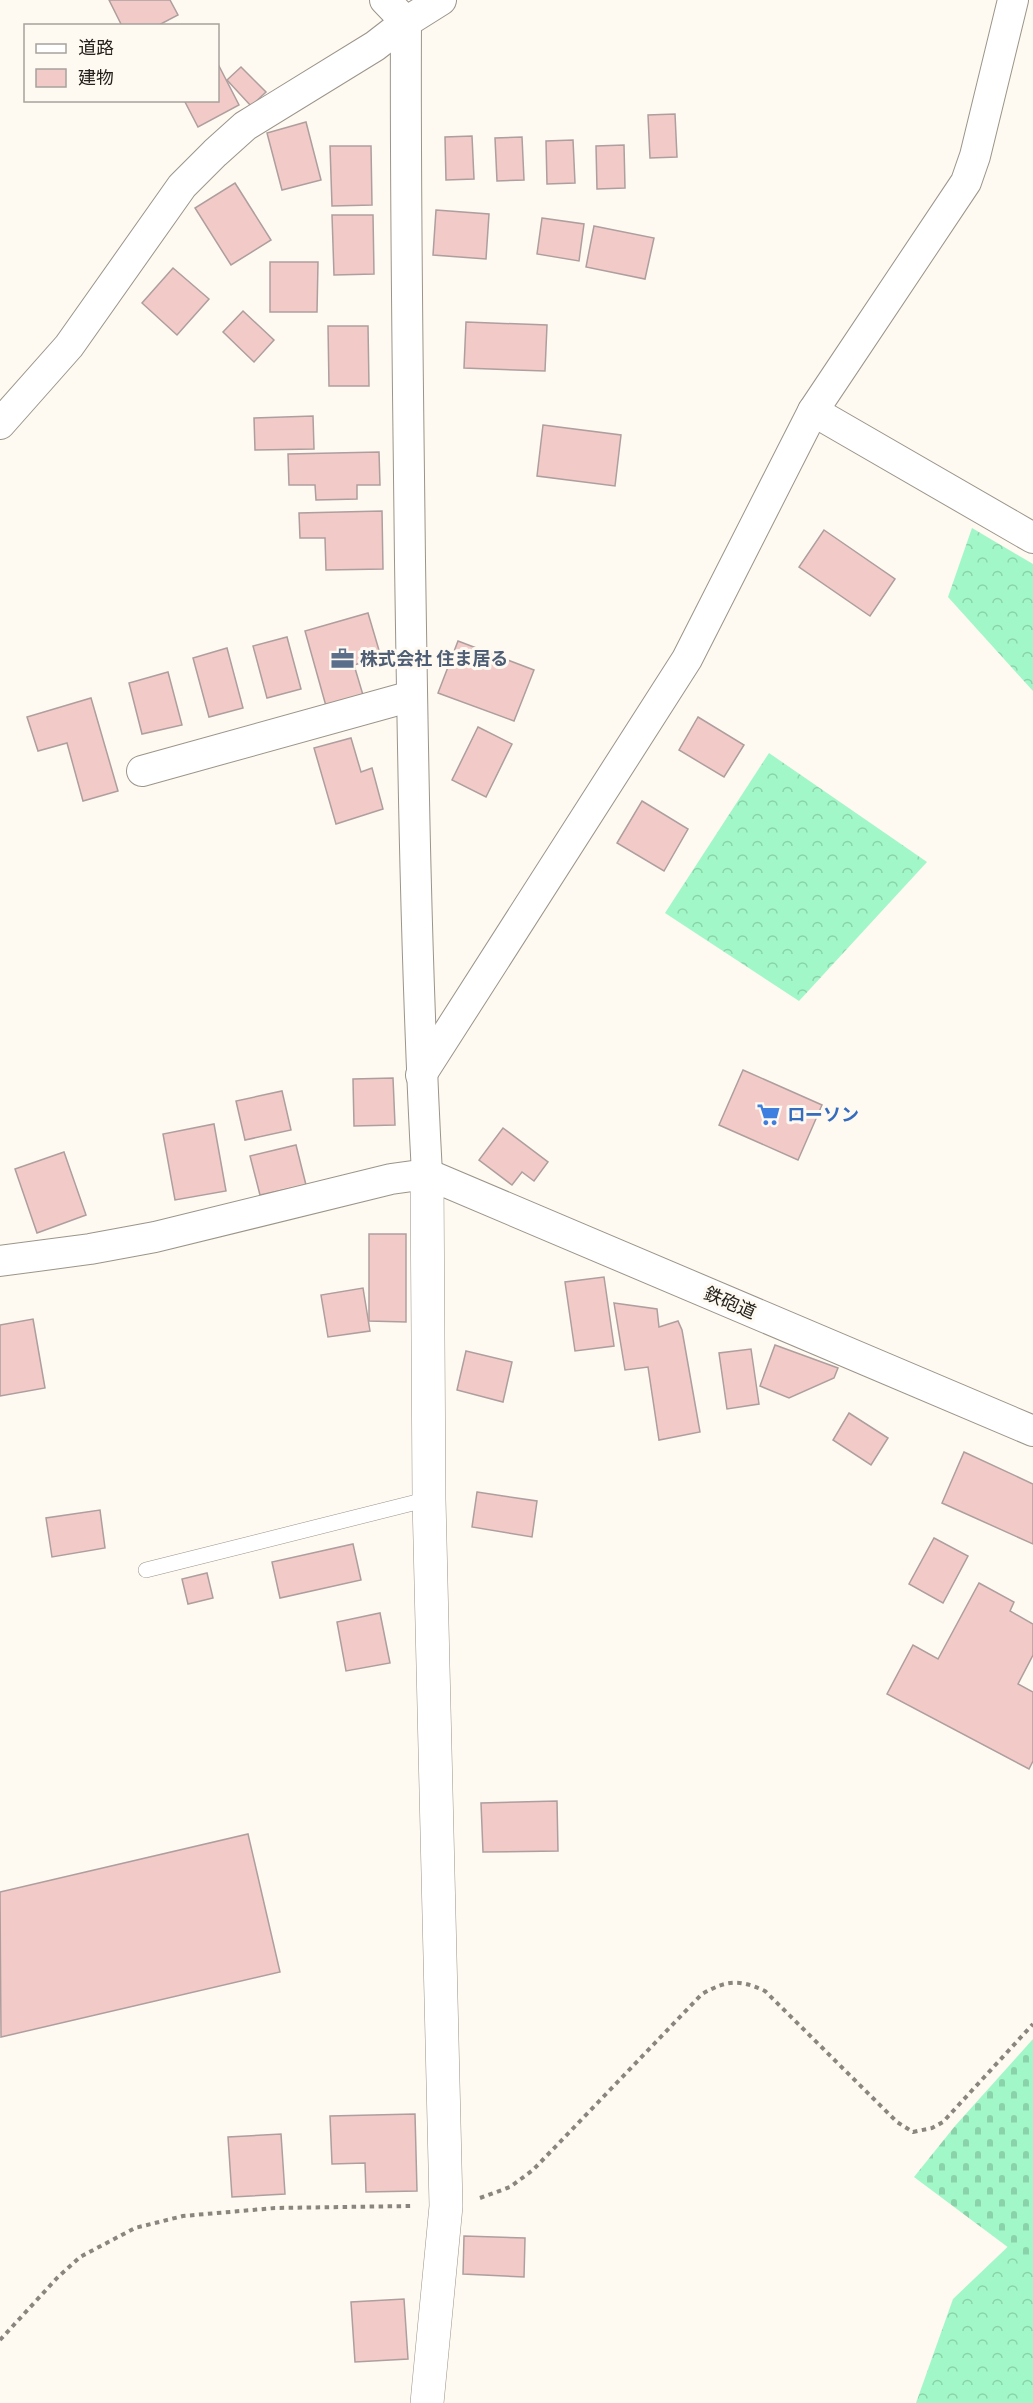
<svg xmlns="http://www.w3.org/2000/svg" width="1033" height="2403" font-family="'Fira Sans','Noto Sans JP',sans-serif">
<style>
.forest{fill:url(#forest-crowns)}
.cemetery{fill:url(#cemetery-stones)}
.building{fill:#f2cbc9;stroke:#ae9e9e;stroke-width:1.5}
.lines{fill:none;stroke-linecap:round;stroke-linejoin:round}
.service-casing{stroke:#9b9489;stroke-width:16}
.minor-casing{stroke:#9b9489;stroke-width:32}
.tertiary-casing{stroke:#9b9489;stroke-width:34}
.path{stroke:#8a867f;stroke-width:4;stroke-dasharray:4.5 4.5;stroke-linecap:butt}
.service{stroke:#fff;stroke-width:15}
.minor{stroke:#fff;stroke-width:30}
.tertiary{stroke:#fff;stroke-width:33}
.labels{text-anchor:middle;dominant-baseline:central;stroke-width:6;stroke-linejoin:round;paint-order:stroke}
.service-label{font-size:18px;font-weight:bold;fill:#4e5e75;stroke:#fef9f1;text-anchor:start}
.shop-label{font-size:18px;font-weight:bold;fill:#366cbe;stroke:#fef9f1;text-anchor:start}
.street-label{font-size:18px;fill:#25221d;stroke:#fef9f1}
</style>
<defs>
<pattern id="forest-crowns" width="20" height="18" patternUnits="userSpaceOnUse" patternTransform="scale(1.5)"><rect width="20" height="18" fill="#a1f7c7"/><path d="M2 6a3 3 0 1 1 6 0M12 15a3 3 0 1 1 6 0" fill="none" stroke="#8ad3aa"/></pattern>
<pattern id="cemetery-stones" width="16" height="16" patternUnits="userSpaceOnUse" patternTransform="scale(1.5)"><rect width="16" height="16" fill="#a1f7c7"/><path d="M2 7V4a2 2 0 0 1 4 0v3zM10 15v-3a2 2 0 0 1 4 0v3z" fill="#8ad3aa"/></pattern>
</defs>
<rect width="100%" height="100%" fill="#fef9f1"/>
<!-- forest -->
<g class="forest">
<path d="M972,528L1033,564V691L948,597Z"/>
<path d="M769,753L927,862L799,1001L665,913Z"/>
<path d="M1020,2235L1033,2243V2403H916L953,2299Z"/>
</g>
<!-- cemetery -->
<path class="cemetery" d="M1033,2039V2266L914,2177L955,2126Z"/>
<!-- building -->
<g class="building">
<path d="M109,0H170L178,15L157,26H122Z"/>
<path d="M218,64L239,105L198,127L184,100H218Z"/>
<path d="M241,67L266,92L251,106L227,80Z"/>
<path d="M675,114L677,157L650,158L648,115Z"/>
<path d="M306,122L321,180L282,190L267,133Z"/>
<path d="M472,136L474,179L446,180L445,137Z"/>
<path d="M522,137L524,180L497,181L495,138Z"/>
<path d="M573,140L575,183L547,184L546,141Z"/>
<path d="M624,145L625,188L597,189L596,146Z"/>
<path d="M330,146H371L372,205L332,206Z"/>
<path d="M235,183L271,240L231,265L195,208Z"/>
<path d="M436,210L489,214L486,259L433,255Z"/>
<path d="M332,215H373L374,274L334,275Z"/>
<path d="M542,218L584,224L579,261L537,254Z"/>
<path d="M594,226L654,238L645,279L586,267Z"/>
<path d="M270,262H318L317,312H270Z"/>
<path d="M173,268L209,299L177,335L142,303Z"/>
<path d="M243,311L274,340L254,362L223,332Z"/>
<path d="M466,322L547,325L545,371L464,368Z"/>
<path d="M328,326H368L369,386H329Z"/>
<path d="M313,416L314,449L255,450L254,418Z"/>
<path d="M543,425L621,435L615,486L537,476Z"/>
<path d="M379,452L380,485H357V499L316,500L315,485H289L288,454Z"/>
<path d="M382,511L383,569L326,570L325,538H300L299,513Z"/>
<path d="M824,530L895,579L870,616L799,567Z"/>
<path d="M368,613L381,657L354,665L363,695L326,706L305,631Z"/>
<path d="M287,637L301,689L267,698L253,646Z"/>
<path d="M458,641L534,670L514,721L438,693Z"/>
<path d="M227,648L243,708L209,717L193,658Z"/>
<path d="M168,672L182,725L142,734L129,683Z"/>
<path d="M91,698L118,791L83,801L67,743L38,751L27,717Z"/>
<path d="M698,717L744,745L724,777L679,750Z"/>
<path d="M478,727L512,744L486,797L452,780Z"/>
<path d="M351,738L361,772L372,768L383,809L336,824L314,748Z"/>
<path d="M642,801L688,829L664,871L617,843Z"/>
<path d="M743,1070L822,1105L798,1160L719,1125Z"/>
<path d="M393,1078L395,1125L354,1126L353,1079Z"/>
<path d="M282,1091L291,1130L245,1140L236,1101Z"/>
<path d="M214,1124L226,1191L175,1200L163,1134Z"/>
<path d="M503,1128L548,1162L534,1181L522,1172L512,1185L479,1160Z"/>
<path d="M296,1145L306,1185L260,1195L250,1156Z"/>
<path d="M64,1152L86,1215L37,1233L15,1169Z"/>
<path d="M369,1234H406V1322L369,1321Z"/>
<path d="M604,1277L614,1346L575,1351L565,1282Z"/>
<path d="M363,1288L370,1331L328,1337L321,1295Z"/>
<path d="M614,1303L657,1309L659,1327L678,1321L682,1330L700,1432L659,1440L648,1367L625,1370Z"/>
<path d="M33,1319L45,1388L0,1396V1325Z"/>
<path d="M775,1345L838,1368L834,1378L789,1398L760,1386Z"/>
<path d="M751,1349L759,1404L727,1409L719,1353Z"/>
<path d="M466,1351L512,1362L503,1402L457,1390Z"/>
<path d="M849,1413L888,1438L871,1465L833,1440Z"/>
<path d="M964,1452L1033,1484V1544L942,1503Z"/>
<path d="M477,1492L537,1501L532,1537L472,1527Z"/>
<path d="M100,1510L105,1548L52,1557L46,1518Z"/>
<path d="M934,1538L968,1556L943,1603L909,1584Z"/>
<path d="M353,1544L361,1580L280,1598L272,1562Z"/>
<path d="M207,1573L213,1598L188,1604L182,1579Z"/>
<path d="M979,1583L1014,1602L1010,1611L1033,1624V1655L1018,1684L1033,1692V1761L1029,1769L887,1694L913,1645L938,1659Z"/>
<path d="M380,1613L390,1663L346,1671L337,1622Z"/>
<path d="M557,1801L558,1851L483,1852L481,1803Z"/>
<path d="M248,1834L280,1972L1,2037L0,1892Z"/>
<path d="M415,2114L417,2191L366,2192L365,2163L332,2164L330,2116Z"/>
<path d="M281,2134L285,2194L232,2197L228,2137Z"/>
<path d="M464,2236L525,2238L524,2277L463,2274Z"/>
<path d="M404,2299L408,2359L355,2362L351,2302Z"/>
</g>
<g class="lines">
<defs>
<path id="service" d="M146,1570L429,1499"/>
<g id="minor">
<path d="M385,0L406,22C405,202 408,381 410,561C413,765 416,970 427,1174"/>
<path d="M813,411L1033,538"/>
<path d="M0,424L69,346L182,186L215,153L245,126L375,46L406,22L441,0"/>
<path d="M142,771L412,696"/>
<path d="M421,1075L687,659L813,411L966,182L975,156L1013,0"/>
<path d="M427,1174L1033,1431"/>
<path d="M0,1261L90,1249L155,1237L391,1179L427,1174"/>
</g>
<path id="tertiary" d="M427,1174L429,1499L446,2206L427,2403"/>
</defs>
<!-- service casing -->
<use href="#service" class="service-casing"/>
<!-- minor casing -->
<use href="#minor" class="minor-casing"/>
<!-- tertiary casing -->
<use href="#tertiary" class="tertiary-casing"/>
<!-- path -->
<g class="path">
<path d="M480,2198L510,2187L533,2170L702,1994C727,1980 739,1979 765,1991L897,2122L913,2132L932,2128L943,2122L1033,2024"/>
<path d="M0,2340L57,2278L80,2257L135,2228L183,2216L275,2208L411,2206"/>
</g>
<!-- service -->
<use href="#service" class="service"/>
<!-- minor -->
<use href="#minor" class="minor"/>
<!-- tertiary -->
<use href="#tertiary" class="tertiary"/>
</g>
<!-- icons -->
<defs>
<symbol id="office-bare" viewBox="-9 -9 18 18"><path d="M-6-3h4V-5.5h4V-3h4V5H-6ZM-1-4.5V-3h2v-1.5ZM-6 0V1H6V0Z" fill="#5c6f8a" stroke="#fef9f1" stroke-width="2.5" paint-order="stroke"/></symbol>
<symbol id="supermarket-bare" viewBox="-9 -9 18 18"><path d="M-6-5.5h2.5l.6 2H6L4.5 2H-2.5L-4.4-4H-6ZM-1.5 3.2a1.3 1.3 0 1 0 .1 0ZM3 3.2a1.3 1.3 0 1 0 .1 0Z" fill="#3f7fe0" stroke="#fef9f1" stroke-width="2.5" paint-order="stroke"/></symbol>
</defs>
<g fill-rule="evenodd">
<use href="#office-bare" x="326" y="642" width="33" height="33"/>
<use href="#supermarket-bare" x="752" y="1098" width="33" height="33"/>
</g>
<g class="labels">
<!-- service labels -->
<g class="service-label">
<text x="360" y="659">株式会社 住ま居る</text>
</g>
<!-- shop labels -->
<g class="shop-label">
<text x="787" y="1115">ローソン</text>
</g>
<!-- street labels -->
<g class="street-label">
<text transform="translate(730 1303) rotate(23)">鉄砲道</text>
</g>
</g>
<!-- legend -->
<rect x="24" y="24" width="195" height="78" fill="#fef9f1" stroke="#a7a39c" stroke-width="1.5"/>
<rect x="36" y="44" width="30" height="9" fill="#ffffff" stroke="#a7a39c" stroke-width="1.5"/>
<text x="78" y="54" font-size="18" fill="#25221d">道路</text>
<rect x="36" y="69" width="30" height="18" fill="#f2cbc9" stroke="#a7a39c" stroke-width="1.5"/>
<text x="78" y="84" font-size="18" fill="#25221d">建物</text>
</svg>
